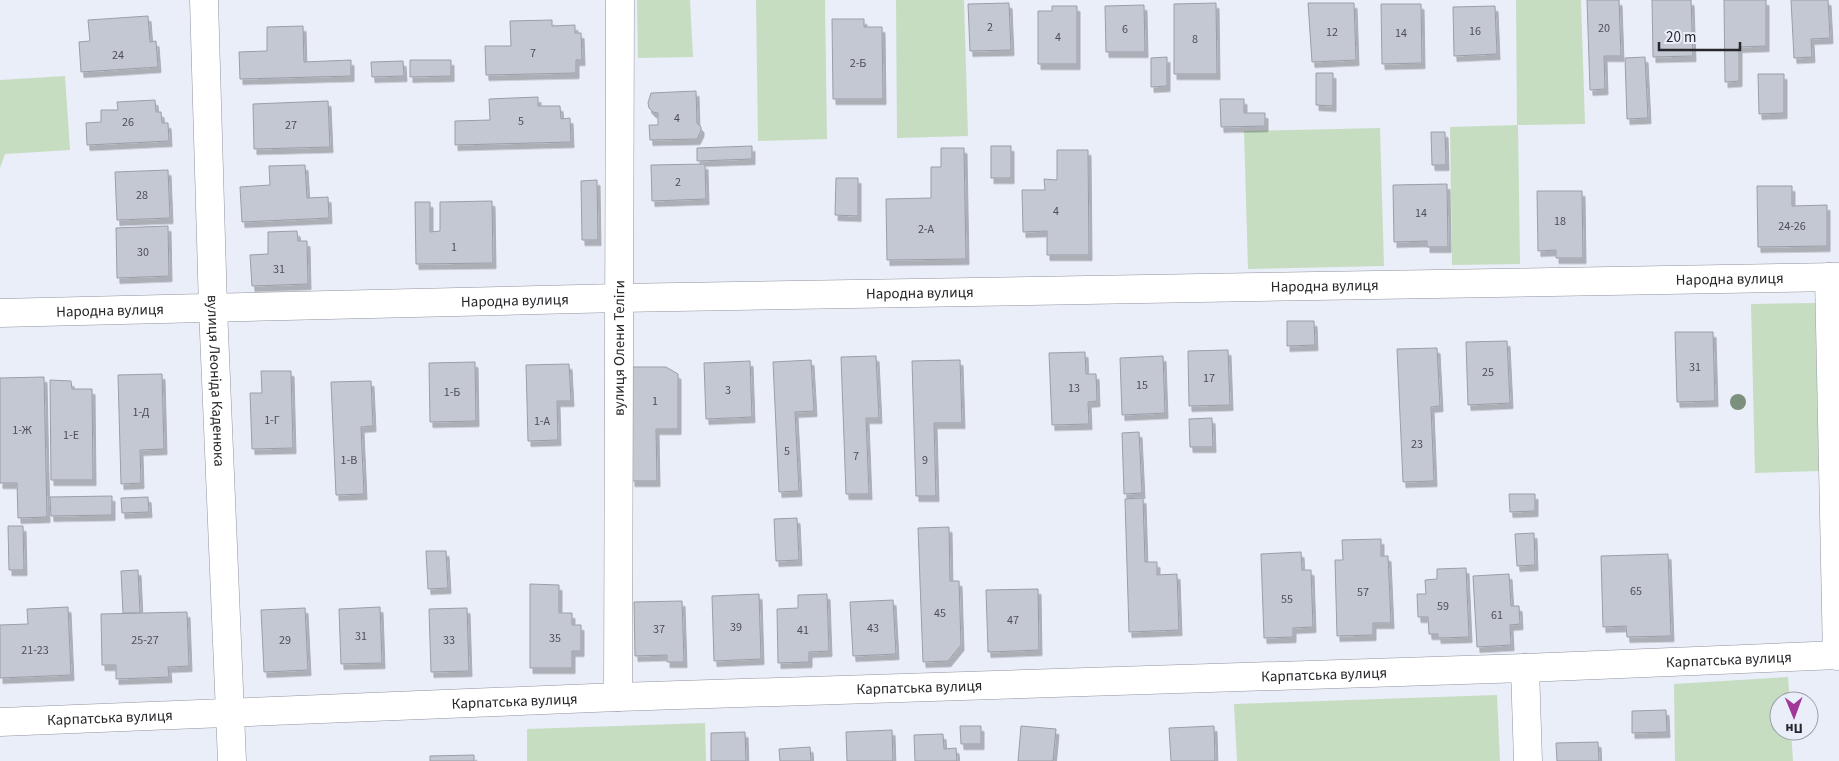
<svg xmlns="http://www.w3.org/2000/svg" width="1839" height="761" font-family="'Source Sans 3',sans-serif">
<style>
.green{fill:#c6ddc2}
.building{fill:#c4c8d2;stroke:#9a9ea7;filter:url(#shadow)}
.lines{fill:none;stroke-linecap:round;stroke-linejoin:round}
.minor-casing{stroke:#91949e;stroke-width:29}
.minor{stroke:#fff;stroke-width:28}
.tree{fill:#7b907d}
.labels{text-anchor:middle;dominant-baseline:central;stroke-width:4;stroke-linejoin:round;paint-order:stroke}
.number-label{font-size:12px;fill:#4e4f55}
.street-label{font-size:15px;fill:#26272b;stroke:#eaeef8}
</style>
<defs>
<filter id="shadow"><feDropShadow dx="3" dy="5.5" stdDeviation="0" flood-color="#0004"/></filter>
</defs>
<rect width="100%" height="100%" fill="#eaeef8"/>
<!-- green -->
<g class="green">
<path d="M637,0H690L693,57L638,58Z"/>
<path d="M756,0H825L827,139L758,141Z"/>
<path d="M896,0H964L968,136L897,138Z"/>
<path d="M1516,0H1581L1585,124L1518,125L1520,264L1452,265L1450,127L1517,125Z"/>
<path d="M65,76L70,150L5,154L0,168V80Z"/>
<path d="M1380,128L1384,266L1248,269L1244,131Z"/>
<path d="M1815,303L1819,471L1755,473L1751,304Z"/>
<path d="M1788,677L1790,701H1779V731H1791L1793,761H1675L1674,684Z"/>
<path d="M1497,695L1500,761H1237L1234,704Z"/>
<path d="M705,723L706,761H527V729Z"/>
</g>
<!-- building -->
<g class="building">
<path d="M1587,0H1619L1621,56H1604L1605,89L1590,90Z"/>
<path d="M1652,0H1691L1693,56L1653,57Z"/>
<path d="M1724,0H1766V46L1739,47V81L1725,82Z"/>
<path d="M1791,0H1828L1830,38L1811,39L1812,57L1794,58Z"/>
<path d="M1009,3L1011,50L970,51L968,4Z"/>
<path d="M1216,3L1217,74H1174V4Z"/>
<path d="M1308,3H1354L1356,60L1312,62Z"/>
<path d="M1381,4H1421L1422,63L1382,64Z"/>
<path d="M1144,5L1145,52H1106L1105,6Z"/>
<path d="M1052,6H1077V64H1038V11H1052Z"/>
<path d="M1495,6L1497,54L1454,56L1453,7Z"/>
<path d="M148,16L150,42L156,41L158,67L81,72L79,42L90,41L88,20Z"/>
<path d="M832,19H864V27H882L883,99H833Z"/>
<path d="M552,20V26L575,25V33H581L582,60H576V73L486,75L485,46H511L510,21Z"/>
<path d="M303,26L304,62L351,60V76L240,79L239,52L267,51V27Z"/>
<path d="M1167,57V86L1151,87V58Z"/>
<path d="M1645,57L1648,118L1627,119L1625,58Z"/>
<path d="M410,60H451V76L410,77Z"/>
<path d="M403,61L404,76L372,77L371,62Z"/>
<path d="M1316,73H1333V106L1316,105Z"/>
<path d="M1758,74H1784V113L1759,114Z"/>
<path d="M696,91L697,123L701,127V131L697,139L650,140L649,125H658V113L653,112L649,108L648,103L651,93Z"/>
<path d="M538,97V106H560L561,119L570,118L571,142L455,145V121L490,120L489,99Z"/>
<path d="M1220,99H1244V113H1265V126L1221,127Z"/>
<path d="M155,100L156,112H161L162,123H168L169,141L87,145L86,123L101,122V110H118L117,102Z"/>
<path d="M328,101L330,147L254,149L253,104Z"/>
<path d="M1431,132H1445L1446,165H1432Z"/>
<path d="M752,146V159L697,161V148Z"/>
<rect x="991" y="146" width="20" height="32"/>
<path d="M941,148H964L966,259L887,260L886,199L931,198V167H941Z"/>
<path d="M1057,150H1088L1089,255H1047V231L1023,232L1022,190H1045L1044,179L1057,180Z"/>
<path d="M705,164L706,199L652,201L651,165Z"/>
<path d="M305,165L307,198L328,197L329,218L242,222L240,187L270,185L269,166Z"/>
<path d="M168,170L170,218L117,220L115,172Z"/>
<path d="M836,178H858V216L835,215Z"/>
<path d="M597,180L598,240H582L581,181Z"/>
<path d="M1447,184L1448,247H1427V241L1394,242L1393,185Z"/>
<path d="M1757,186H1792V206L1827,205V246L1758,247Z"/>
<path d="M1537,191H1582L1583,258H1556V250L1538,251Z"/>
<path d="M492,201L493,263L416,264L415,202H430V232L440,231V202Z"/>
<path d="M168,226L169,276L117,278L116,228Z"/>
<path d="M297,231L298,241H307L308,284L252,286L250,255L268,254V232Z"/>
<path d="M1287,321H1314L1315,345L1287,346Z"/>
<path d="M1675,332H1713L1715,401L1677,402Z"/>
<path d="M1507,341L1510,403L1468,405L1466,342Z"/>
<path d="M1437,348L1440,406L1431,407L1434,481L1403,482L1397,349Z"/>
<path d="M1228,350L1230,405L1189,406L1188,351Z"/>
<path d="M1085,352L1086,374H1096L1097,401L1088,402L1089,424L1052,425L1049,353Z"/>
<path d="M876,356L879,418H866L869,494H846L841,357Z"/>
<path d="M1163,356L1165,413L1122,415L1120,358Z"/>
<path d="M811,360L814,411L795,412L799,491L779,492L773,362Z"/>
<path d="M960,360L962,423H934L936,496H916L912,361Z"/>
<path d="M750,361L752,417L706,419L704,363Z"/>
<path d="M475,362L476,421L430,422L429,363Z"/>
<path d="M569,364L571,401H557L558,440L528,441L526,365Z"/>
<path d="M631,367H666L678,374V429H656L657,481H632Z"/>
<path d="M261,371H291L293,448L252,449L250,393H262Z"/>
<path d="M162,374L164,449L140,450L141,483L121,484L118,375Z"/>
<path d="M44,377L47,517L18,518L17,483H0V378Z"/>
<path d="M50,380L71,381L72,389H92L93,480H51Z"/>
<path d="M371,381L373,426L361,427L364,494L336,495L331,382Z"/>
<path d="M1212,418L1213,447H1190L1189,419Z"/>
<path d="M1139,432L1142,493L1124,494L1122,433Z"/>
<path d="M1509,494H1535V511L1510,512Z"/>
<path d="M112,496V515L51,516L50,497Z"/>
<path d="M148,497L149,512L122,513L121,498Z"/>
<path d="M1143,498L1145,562H1157V575L1177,574L1179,630L1129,632L1125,499Z"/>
<path d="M797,518L799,560L776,561L774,519Z"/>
<path d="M8,526H23L24,570H9Z"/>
<path d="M949,527L950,581H959L961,645L948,661L923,662L918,528Z"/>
<path d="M1534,533L1535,565L1517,566L1515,534Z"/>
<path d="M1381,539V556H1388L1391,623H1373V635L1337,636L1335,560H1343L1342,540Z"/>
<path d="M426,551H446L448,588L428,589Z"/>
<path d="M1301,552L1302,570H1311L1313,627L1293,628V637L1264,638L1261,554Z"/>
<path d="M1668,554L1671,636L1627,637L1626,626L1603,627L1601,556Z"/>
<path d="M1466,568L1469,637L1438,638V634H1429L1428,617H1418L1417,594H1426L1425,580L1437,579V569Z"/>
<path d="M138,570L140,613H123L121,571Z"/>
<path d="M1509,574L1511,606H1519L1520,624L1510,625L1511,645L1477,647L1473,576Z"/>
<path d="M530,584L559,585V613H572V625H581V651H572V668H530Z"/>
<path d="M1038,589L1039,650L988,652L986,590Z"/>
<path d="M759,594L761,659L714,661L712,596Z"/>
<path d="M827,594L829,651L809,652V662L778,663L777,609L798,608V595Z"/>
<path d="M893,600L896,654L853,656L850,602Z"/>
<path d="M682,601L684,662H667V655L635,656L634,602Z"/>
<path d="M68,607L71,675L0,678V625L28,624L27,609Z"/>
<path d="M380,607L382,663L341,664L339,609Z"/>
<path d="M305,608L308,670L264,672L261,610Z"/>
<path d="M467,608L469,671L431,672L429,609Z"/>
<path d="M187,612L189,666L168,667L169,677L116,679V665H102L101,614Z"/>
<path d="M1666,710L1667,732L1632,733V711Z"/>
<path d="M960,726H981V744H961Z"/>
<path d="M1021,726L1056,729L1053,761H1018Z"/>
<path d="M1214,726L1215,761H1171L1169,728Z"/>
<path d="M892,730L893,761H847L846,732Z"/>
<path d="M745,732L746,761H711V733Z"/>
<path d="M943,734L944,749L956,748L957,761H915L914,735Z"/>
<path d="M1598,742L1599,761H1557L1556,743Z"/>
<path d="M810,747L811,761H780L779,749Z"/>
<path d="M474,755V761H430V756Z"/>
</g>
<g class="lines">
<defs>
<g id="minor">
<path id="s1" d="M204,0L213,308L232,761"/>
<path d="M1829,277L1837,656"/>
<path id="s2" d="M0,313L619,298L1839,277"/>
<path d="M1525,668L1528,761"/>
<path id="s3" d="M618,697L620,0"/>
<path id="s4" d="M0,722L618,697L1525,668L1839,655"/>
</g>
</defs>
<!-- minor casing -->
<use href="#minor" class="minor-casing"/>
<!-- minor -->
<use href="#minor" class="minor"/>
</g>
<!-- trees -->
<circle class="tree" cx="1738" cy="402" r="8"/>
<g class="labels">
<!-- number labels -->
<g class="number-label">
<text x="990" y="27">2</text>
<text x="1604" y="28">20</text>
<text x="1125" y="29">6</text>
<text x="1475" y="31">16</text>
<text x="1332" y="32">12</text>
<text x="1401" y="33">14</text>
<text x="1058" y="37">4</text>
<text x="1195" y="39">8</text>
<text x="533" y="53">7</text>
<text x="118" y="55">24</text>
<text x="858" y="63">2-Б</text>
<text x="677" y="118">4</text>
<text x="521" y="121">5</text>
<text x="128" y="122">26</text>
<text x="291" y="125">27</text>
<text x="678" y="182">2</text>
<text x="142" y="195">28</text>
<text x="1056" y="211">4</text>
<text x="1421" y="213">14</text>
<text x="1560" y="221">18</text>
<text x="1792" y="226">24-26</text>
<text x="926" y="229">2-А</text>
<text x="454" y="247">1</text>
<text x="143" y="252">30</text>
<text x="279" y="269">31</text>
<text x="1695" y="367">31</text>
<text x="1488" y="372">25</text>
<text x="1209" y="378">17</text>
<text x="1142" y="385">15</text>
<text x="1074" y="388">13</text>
<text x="728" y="390">3</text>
<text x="452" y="392">1-Б</text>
<text x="655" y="401">1</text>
<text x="141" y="412">1-Д</text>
<text x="272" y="420">1-Г</text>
<text x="542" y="421">1-А</text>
<text x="22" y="430">1-Ж</text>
<text x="71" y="435">1-Е</text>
<text x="1417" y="444">23</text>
<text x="787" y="451">5</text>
<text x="856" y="456">7</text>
<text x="349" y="460">1-В</text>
<text x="925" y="460">9</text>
<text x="1636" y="591">65</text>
<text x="1363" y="592">57</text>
<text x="1287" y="599">55</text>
<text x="1443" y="606">59</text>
<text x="940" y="613">45</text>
<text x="1497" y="615">61</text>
<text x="1013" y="620">47</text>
<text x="736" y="627">39</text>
<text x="873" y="628">43</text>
<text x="659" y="629">37</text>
<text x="803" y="630">41</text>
<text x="361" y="636">31</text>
<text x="555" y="638">35</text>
<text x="145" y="640">25-27</text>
<text x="285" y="640">29</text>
<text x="449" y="640">33</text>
<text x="35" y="650">21-23</text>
</g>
<!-- street labels -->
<g class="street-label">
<text stroke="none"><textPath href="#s2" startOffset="1730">Народна вулиця</textPath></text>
<text stroke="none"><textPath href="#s2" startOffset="1325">Народна вулиця</textPath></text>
<text stroke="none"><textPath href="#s2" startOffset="920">Народна вулиця</textPath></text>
<text stroke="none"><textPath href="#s2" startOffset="515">Народна вулиця</textPath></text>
<text stroke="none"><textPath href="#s2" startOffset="110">Народна вулиця</textPath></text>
<text stroke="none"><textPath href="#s3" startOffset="349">вулиця Олени Теліги</textPath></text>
<text stroke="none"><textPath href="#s1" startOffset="381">вулиця Леоніда Каденюка</textPath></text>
<text stroke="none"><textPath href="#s4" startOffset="1730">Карпатська вулиця</textPath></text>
<text stroke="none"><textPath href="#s4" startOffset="1325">Карпатська вулиця</textPath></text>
<text stroke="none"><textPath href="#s4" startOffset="920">Карпатська вулиця</textPath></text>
<text stroke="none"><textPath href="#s4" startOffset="515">Карпатська вулиця</textPath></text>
<text stroke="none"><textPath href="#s4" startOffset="110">Карпатська вулиця</textPath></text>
</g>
</g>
<!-- north arrow -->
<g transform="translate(1794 716) rotate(179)"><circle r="24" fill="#eaeef8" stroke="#9c9ea6"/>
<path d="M0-4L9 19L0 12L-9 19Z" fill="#a13799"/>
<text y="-8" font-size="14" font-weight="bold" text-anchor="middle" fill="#26272b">Пн</text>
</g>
<!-- scale -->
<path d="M1659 42v8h81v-8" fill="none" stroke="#26272b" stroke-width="2.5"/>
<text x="1666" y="42" font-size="15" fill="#26272b" stroke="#eaeef8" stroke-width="4" paint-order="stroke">20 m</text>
</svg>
